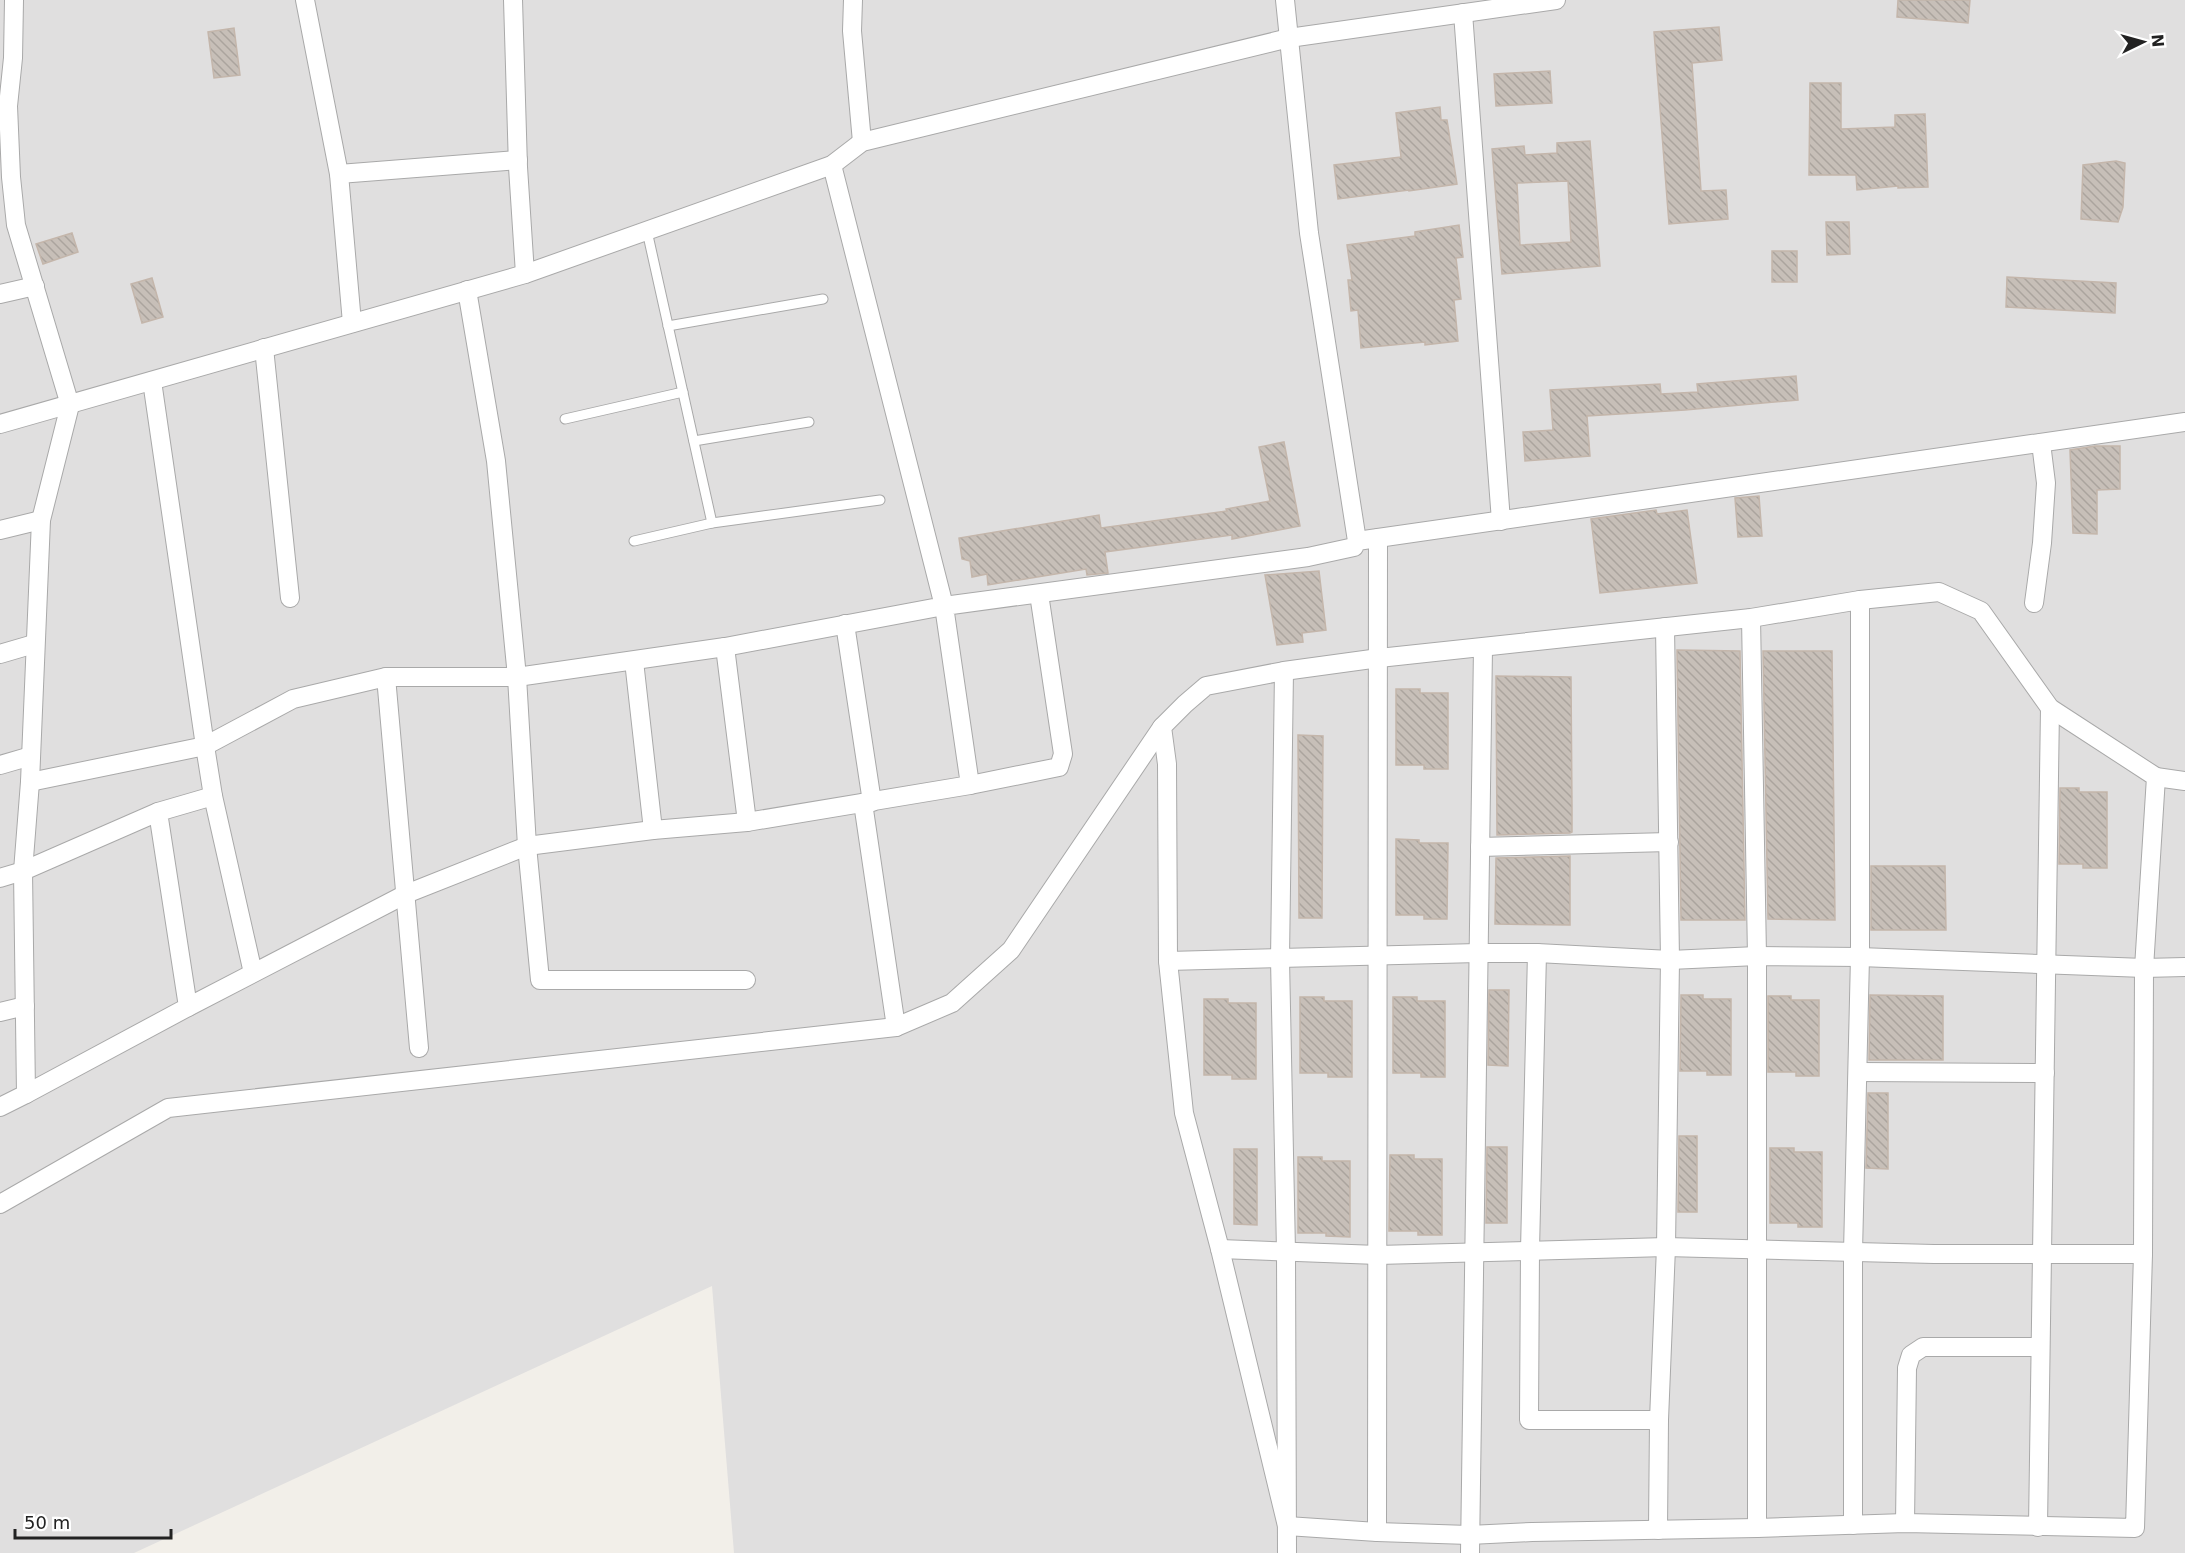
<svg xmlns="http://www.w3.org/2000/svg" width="2185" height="1553" font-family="'DejaVu Sans',sans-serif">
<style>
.residential{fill:#e0dfdf}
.building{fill:url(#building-back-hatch);stroke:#c4b6ab;stroke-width:1.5;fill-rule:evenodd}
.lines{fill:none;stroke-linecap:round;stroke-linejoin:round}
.lane-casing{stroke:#a9a9a9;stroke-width:11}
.street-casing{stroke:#a9a9a9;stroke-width:20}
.lane{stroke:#fff;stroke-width:9}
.street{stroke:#fff;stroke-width:18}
</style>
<defs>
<pattern id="building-back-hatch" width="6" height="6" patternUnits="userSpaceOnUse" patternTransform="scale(1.5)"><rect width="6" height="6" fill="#c7bfb8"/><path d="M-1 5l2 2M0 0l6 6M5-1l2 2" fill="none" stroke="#aba49e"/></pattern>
</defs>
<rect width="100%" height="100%" fill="#f2efe9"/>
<!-- residential -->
<path class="residential" d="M0,0H2185V1553H734L712,1286L134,1553H0Z"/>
<!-- building -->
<g class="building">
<path d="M1898,0H1970L1968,23L1897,17Z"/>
<path d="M1719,27L1722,60L1692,63L1701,191L1726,190L1728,219L1669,224L1654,32Z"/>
<path d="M234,28L240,75L214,78L208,32Z"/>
<path d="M1550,71L1552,103L1496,106L1494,74Z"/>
<path d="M1810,83H1841V129L1895,127V115L1925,114L1928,187L1898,188V186L1857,190L1856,175H1809Z"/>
<path d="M1440,107L1441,120H1447L1457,184L1409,191V190L1338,199L1334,165L1401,157L1396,113Z"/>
<path d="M1590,141L1600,266L1502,274L1492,149L1524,146L1525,155L1557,153V143ZM1568,181L1571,242L1520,245L1517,183Z"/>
<path d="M2116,161L2125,163L2123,207L2118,222L2081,219L2083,165Z"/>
<path d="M1826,222H1849L1850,254L1827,255Z"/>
<path d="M1459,225L1463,257L1456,258L1461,299L1454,300L1458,341L1425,345V342L1361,348L1358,310L1351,311L1348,280H1352L1347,245L1415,236V232Z"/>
<path d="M72,233L78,252L43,264L36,244Z"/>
<rect x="1772" y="251" width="25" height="31"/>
<path d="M2007,277L2116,283L2115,313L2006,307Z"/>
<path d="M152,278L163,317L142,323L131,284Z"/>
<path d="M1796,376L1798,400L1685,410L1587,416L1590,456L1525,461L1523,432L1553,430L1550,390L1660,384L1661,394L1698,392L1697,384Z"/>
<path d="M1284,442L1300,526L1232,539V535L1105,552L1108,573L1087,575L1086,569L988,585L987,574L972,577L970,561L962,559L959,538L1099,515L1101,528L1227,511L1226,509L1270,501L1259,447Z"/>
<path d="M2095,446H2120V489L2097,490V534L2073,533L2070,450Z"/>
<path d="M1759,496L1762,536L1738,537L1735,498Z"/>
<path d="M1656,510L1657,514L1687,510L1697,583L1600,593L1591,519Z"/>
<path d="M1319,571L1326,630L1302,633L1303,642L1277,645L1265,575Z"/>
<path d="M1677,650L1740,651L1745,920H1681Z"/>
<path d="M1763,651H1832L1835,920L1768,919Z"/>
<path d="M1496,676L1571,677L1572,808V832L1570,833L1497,835Z"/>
<path d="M1396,689H1420V693H1448V769H1424V765H1396Z"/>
<path d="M1298,735L1323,736L1322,918H1299Z"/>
<path d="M2060,788H2079V792H2107V868H2083V864H2059Z"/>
<path d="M1396,839L1419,840V843H1448L1447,919H1424V915H1396Z"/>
<path d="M1570,856V925L1495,924L1496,858Z"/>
<path d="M1871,866H1945L1946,930H1871Z"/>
<path d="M1489,990H1509L1508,1066L1488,1065Z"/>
<path d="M1681,995H1703V999H1731V1075H1707V1071H1680Z"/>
<path d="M1870,995L1943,996V1060H1869Z"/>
<path d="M1768,996H1791V1000H1819V1076H1796V1072H1768Z"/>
<path d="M1300,997H1324V1001H1352V1077H1328V1073H1300Z"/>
<path d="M1393,997H1417V1001H1445V1077H1421V1073H1393Z"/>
<path d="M1204,999H1228V1003H1256V1079H1232V1075H1204Z"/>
<path d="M1868,1093H1888V1169L1866,1168Z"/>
<path d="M1679,1136H1697V1212H1678Z"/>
<path d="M1487,1147H1507V1223H1486Z"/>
<path d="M1770,1148H1794V1152H1822V1227H1798V1223H1770Z"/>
<path d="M1234,1149H1257V1225L1234,1224Z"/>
<path d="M1390,1155H1414V1159H1442V1235H1418V1231H1389Z"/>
<path d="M1298,1157H1322V1161H1350V1237L1326,1236V1233H1298Z"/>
</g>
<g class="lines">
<defs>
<g id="lane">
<path d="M647,231L712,523"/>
<path d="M668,326L823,299"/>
<path d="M565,419L683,392"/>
<path d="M694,441L809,422"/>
<path d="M634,541L712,523L880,500"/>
</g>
<g id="street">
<path d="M305,0L339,174L352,323"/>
<path d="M513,0L518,167L525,274"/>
<path d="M853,0L852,31L862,142"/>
<path d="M1285,0L1309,233L1357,541"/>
<path d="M1463,13L1501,521"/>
<path d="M339,174L518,160"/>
<path d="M467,290L496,461L517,677L725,647L944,606L832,165"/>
<path d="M0,294L35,286"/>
<path d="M264,348L290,598"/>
<path d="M152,381L205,746L293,699L386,677L419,1048"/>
<path d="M0,424L525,274L832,165L862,142L1289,38L1556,0"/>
<path d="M0,530L41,520"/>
<path d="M1939,592L1981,611L2050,708L2156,777L2144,968L2143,1254L2135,1528L1905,1523L1757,1528L1532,1532L1469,1535L1377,1532L1287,1526L1220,1249L1184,1113L1168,961L1167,764L1162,727L1185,704L1206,686L1284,671L1379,658L1751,618L1860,600Z"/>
<path d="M2034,603L2042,543L2046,483L2041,443"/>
<path d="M1751,618L1757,956V1528"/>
<path d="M845,624L872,802"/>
<path d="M725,647L747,822"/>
<path d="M0,654L34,644"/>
<path d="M634,661L653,830"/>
<path d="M1284,671L1280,959L1286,1251L1287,1553"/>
<path d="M386,677H517L527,846L540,980H746"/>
<path d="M0,765L31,756"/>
<path d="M2156,777L2185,781"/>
<path d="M970,785L1059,767L1063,754L1039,594"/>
<path d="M213,796L253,973"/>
<path d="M863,803L896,1027"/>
<path d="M1480,847L1669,842"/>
<path d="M0,878L23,871L158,812"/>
<path d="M1537,953L1530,1250L1529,1420H1659"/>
<path d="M1168,961L1478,953H1537L1670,960L1757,956L1860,957L2144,968L2185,967"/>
<path d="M188,1007L406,894L527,846L653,830L747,822L970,785L944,606L1308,557L1354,547L1357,541L2185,422"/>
<path d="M0,1012L25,1006"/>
<path d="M1858,1072L2045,1073"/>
<path d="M26,1094L188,1007L158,812L213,796L205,746L30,782"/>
<path d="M0,1107L26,1094L23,871L30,782L41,520L70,405L16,225L11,177L8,106L13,58L14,0"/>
<path d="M0,1204L168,1108L896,1027L952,1003L1011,950L1162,727"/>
<path d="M1220,1249L1378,1255L1666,1247L1934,1254H2143"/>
<path d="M1905,1523L1907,1368L1911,1355L1923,1347H2040"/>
<path d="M1853,1525V1252L1860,957V600"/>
<path d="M2038,1527L2050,708"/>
<path d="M1658,1530L1659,1420L1666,1247L1670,960L1665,627"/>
<path d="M1377,1532L1378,538"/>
<path d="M1470,1553L1483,648"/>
</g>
</defs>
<!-- lane casing -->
<use href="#lane" class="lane-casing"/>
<!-- street casing -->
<use href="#street" class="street-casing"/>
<!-- lane -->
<use href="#lane" class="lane"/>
<!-- street -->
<use href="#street" class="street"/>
</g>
<!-- north arrow -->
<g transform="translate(2143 42) rotate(85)" stroke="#ffffff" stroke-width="4.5" paint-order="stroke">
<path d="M0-4.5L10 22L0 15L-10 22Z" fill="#222222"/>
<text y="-9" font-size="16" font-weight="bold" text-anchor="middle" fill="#222222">N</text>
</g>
<!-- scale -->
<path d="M15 1529v9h156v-9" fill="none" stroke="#222222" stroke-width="3"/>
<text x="24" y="1529" font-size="18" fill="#222222" stroke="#ffffff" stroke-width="4.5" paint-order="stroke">50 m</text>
</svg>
